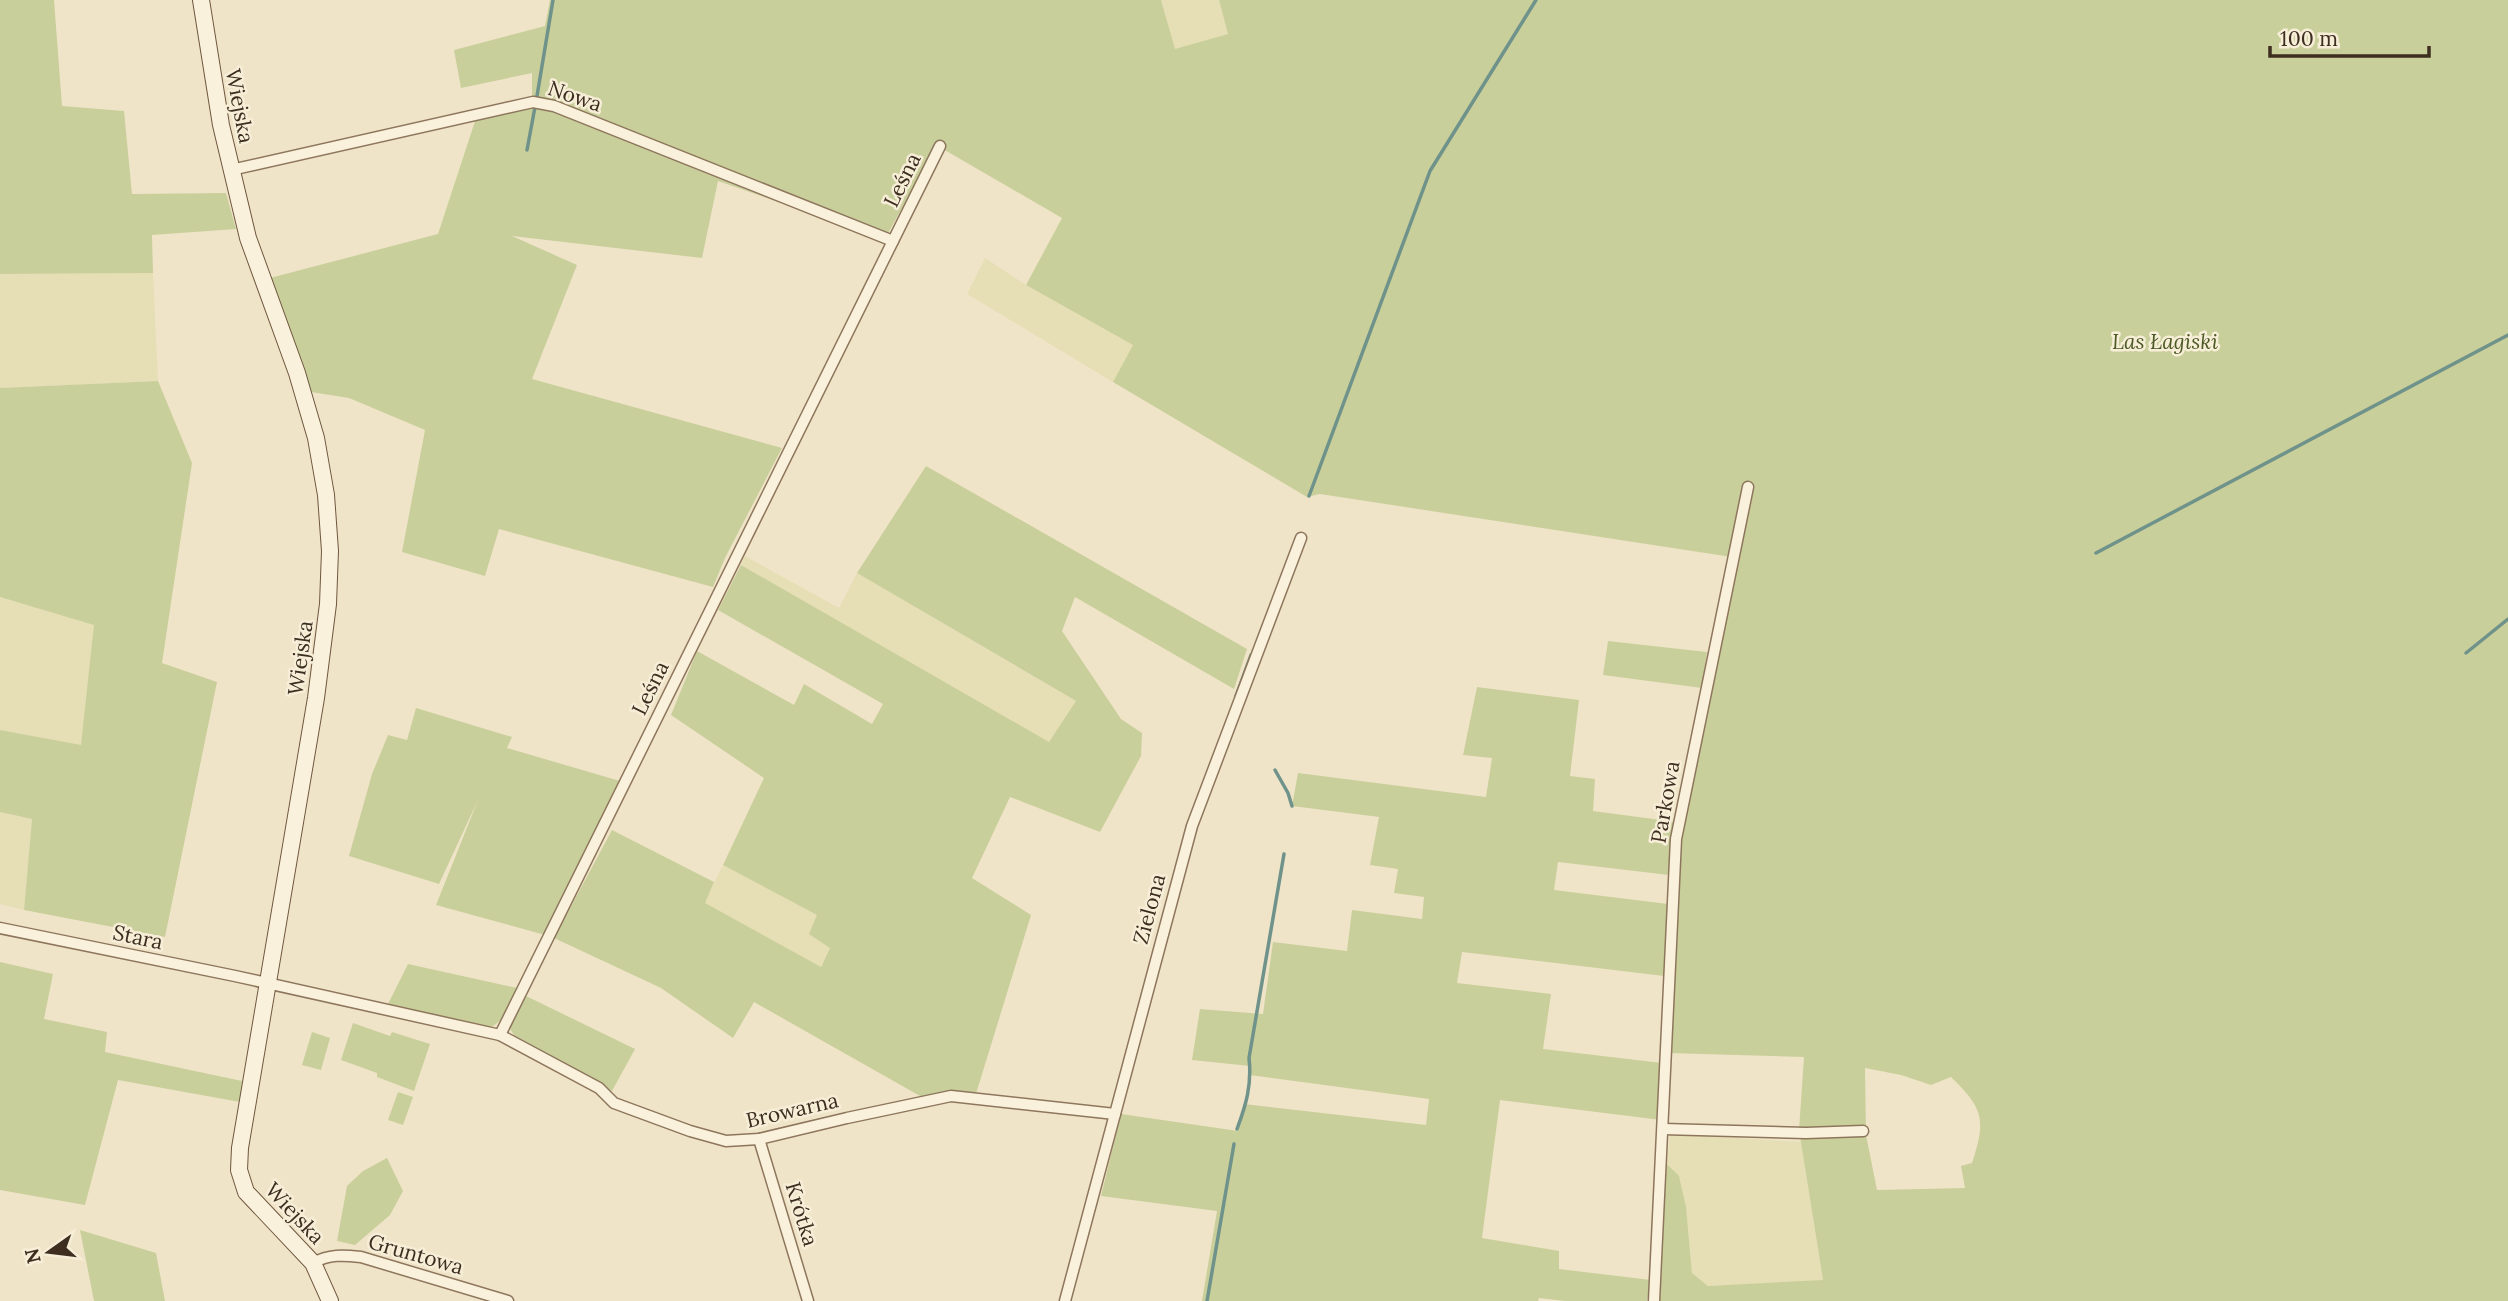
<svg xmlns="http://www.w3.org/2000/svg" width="2508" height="1301" font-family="Lora,serif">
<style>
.farmland{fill:#e6deb5}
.green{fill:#c9cf9b;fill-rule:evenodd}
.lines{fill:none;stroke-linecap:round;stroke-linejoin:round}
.stream{stroke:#6f938a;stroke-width:3.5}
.street-casing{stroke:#8d765c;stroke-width:13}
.secondary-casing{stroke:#6f573f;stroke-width:18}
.street{stroke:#faf1dc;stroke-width:10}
.secondary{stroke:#faf1dc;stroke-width:16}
.labels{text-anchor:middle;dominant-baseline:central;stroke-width:5;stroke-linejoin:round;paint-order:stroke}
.street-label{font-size:21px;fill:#3d2e20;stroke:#f7eed8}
.park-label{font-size:21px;font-style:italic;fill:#4d5a26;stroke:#f7eed8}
</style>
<rect width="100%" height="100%" fill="#f0e4c8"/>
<!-- farmland -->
<g class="farmland">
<path d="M1161,0H1219L1228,34L1175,50Z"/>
<path d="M985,258L1026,285L1133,345L1113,382L967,294Z"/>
<path d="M153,273L158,381L0,388V274Z"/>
<path d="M745,556L839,608L857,573L1077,702L1048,743L741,565Z"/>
<path d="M0,597L95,624L81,746L0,730Z"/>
<path d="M0,812L32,819L24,910L0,904Z"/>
<path d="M723,865L817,915L830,948L820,968L704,903Z"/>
<path d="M1670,1134L1801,1142L1823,1281L1708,1286L1692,1273L1686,1207L1679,1177L1667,1163Z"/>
</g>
<!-- green -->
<g class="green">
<path d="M0,0H54L62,106L124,111L132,194L226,193L236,229L152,235L153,273L0,274Z"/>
<path d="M550,0H1161L1175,49L1228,34L1219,0H2508V1301H1660L1666,1163L1679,1176L1686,1207L1692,1273L1708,1286L1823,1280L1799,1130L1804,1057L1668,1053L1679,842L1738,558L1320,494L1307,497L1113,382L1133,345L1026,285L1062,218L936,145L885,239L718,181L702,258L512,236L577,265L532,379L782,448L725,558L713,587L499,529L485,576L402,552L425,430L349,398L311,392L281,315L270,278L438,234L479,109L532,96V73L461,88L454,50L545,26ZM1865,1068L1901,1075L1931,1085L1951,1077C1984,1109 1986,1120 1972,1163L1961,1166L1965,1188L1877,1190L1866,1135Z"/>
<path d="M158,381L192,463L162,663L217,682L165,937L24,910L32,819L0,812V730L81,745L94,625L0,597V388Z"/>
<path d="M926,466L1247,649L1234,689L1075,597L1062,631L1121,719L1142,733L1141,756L1100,832L1010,797L972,878L1031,915L975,1097L920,1096L754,1002L733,1038L661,988L554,938L612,830L714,882L705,903L821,967L830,948L809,934L817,915L723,865L764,778L671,715L697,651L794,705L804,684L872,724L883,704L718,610L741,565L1049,742L1076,701L857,573Z"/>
<path d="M1608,641L1707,652L1702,688L1603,675Z"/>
<path d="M1477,687L1579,700L1570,776L1595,779L1593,811L1676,822L1669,875L1558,862L1554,890L1668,904L1664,976L1462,952L1457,983L1551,994L1543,1049L1662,1063L1661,1120L1500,1100L1482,1238L1559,1251V1269L1651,1280L1647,1301H1565L1539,1298L1538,1301H1202L1217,1211L1101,1196L1121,1114L1238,1131L1244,1104L1426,1125L1429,1099L1250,1075V1066L1192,1060L1200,1009L1263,1014L1273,942L1347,951L1352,910L1422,919L1424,897L1394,893L1398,869L1370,865L1379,817L1292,806L1298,773L1486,797L1492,758L1463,755Z"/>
<path d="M416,708L512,737L507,748L620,781L545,935L436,905L478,800L439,884L349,856L372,774L388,735L407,740Z"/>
<path d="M0,962L53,974L44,1019L107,1032L105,1052L242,1081L240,1102L118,1080L85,1205L0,1190Z"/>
<path d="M408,964L517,988C509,1003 504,1026 486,1028L387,1006Z"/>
<path d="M526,996L635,1049L612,1091L515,1037L509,1027Z"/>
<path d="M353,1023L390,1036L392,1032L430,1044L414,1091L377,1077V1073L341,1060Z"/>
<path d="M312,1032L330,1038L321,1070L302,1065Z"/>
<path d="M398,1092L413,1097L403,1125L388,1120Z"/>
<path d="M387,1158L403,1191L390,1215L355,1245L337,1241L347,1186L363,1171Z"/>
<path d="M80,1230L156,1253L165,1301H94Z"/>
</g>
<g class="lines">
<!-- stream -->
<g class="stream">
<path d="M537,96L553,0"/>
<path d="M527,150L535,107"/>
<path d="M1309,496L1430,171L1536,0"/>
<path d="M2096,553L2508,335"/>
<path d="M2466,653L2508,619"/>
<path d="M1236,696L1251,655"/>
<path d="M1275,770L1288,793L1292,806"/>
<path d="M1237,1129C1246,1105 1252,1085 1249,1058L1284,854"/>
<path d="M1207,1301L1234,1144"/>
</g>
<defs>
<g id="street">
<path d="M231,170L533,102L554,106L893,241"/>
<path d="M0,928L235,976L500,1035L599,1088L614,1103L690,1131L726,1141L759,1139L847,1118L951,1096L1115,1114"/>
<path d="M500,1035L940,146"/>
<path d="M1663,1129L1806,1133L1863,1131"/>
<path d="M759,1139L808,1301"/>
<path d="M313,1263C329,1254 343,1255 361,1257L508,1301"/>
<path d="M1065,1301L1192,826L1301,538"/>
<path d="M1654,1301L1676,839L1748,487"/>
</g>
<path id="secondary" d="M201,0L221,125L248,238L297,373L316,438L326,495L330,551L328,604L316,698L240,1148L239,1170L246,1192L313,1263L330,1301"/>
</defs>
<!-- street casing -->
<use href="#street" class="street-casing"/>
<!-- secondary casing -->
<use href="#secondary" class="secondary-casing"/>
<!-- street -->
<use href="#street" class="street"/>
<!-- secondary -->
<use href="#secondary" class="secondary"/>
</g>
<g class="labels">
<!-- street labels -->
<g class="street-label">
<text transform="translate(575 96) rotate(19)">Nowa</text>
<text transform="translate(240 106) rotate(79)">Wiejska</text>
<text transform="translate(902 180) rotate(-64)">Leśna</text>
<text transform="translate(300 658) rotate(-82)">Wiejska</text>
<text transform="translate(650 688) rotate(-64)">Leśna</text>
<text transform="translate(1665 802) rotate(-80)">Parkowa</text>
<text transform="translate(1149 909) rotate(-75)">Zielona</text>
<text transform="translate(138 937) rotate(12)">Stara</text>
<text transform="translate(792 1110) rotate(-13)">Browarna</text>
<text transform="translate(295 1213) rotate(47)">Wiejska</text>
<text transform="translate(802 1214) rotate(73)">Krótka</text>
<text transform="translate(416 1254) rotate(16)">Gruntowa</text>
</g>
<!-- park labels -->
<g class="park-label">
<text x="2165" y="341">Las Łagiski</text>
</g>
</g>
<!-- north arrow -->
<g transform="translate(49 1252) rotate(256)" stroke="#f7eed8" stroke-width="5" paint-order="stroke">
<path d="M0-5L12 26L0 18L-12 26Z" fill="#3d2e20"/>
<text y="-10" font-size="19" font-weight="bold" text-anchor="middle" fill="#3d2e20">N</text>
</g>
<!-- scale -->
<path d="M2270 46v10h159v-10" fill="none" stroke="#3d2e20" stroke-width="3.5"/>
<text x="2280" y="46" font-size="21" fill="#3d2e20" stroke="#f7eed8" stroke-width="5" paint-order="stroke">100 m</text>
</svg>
